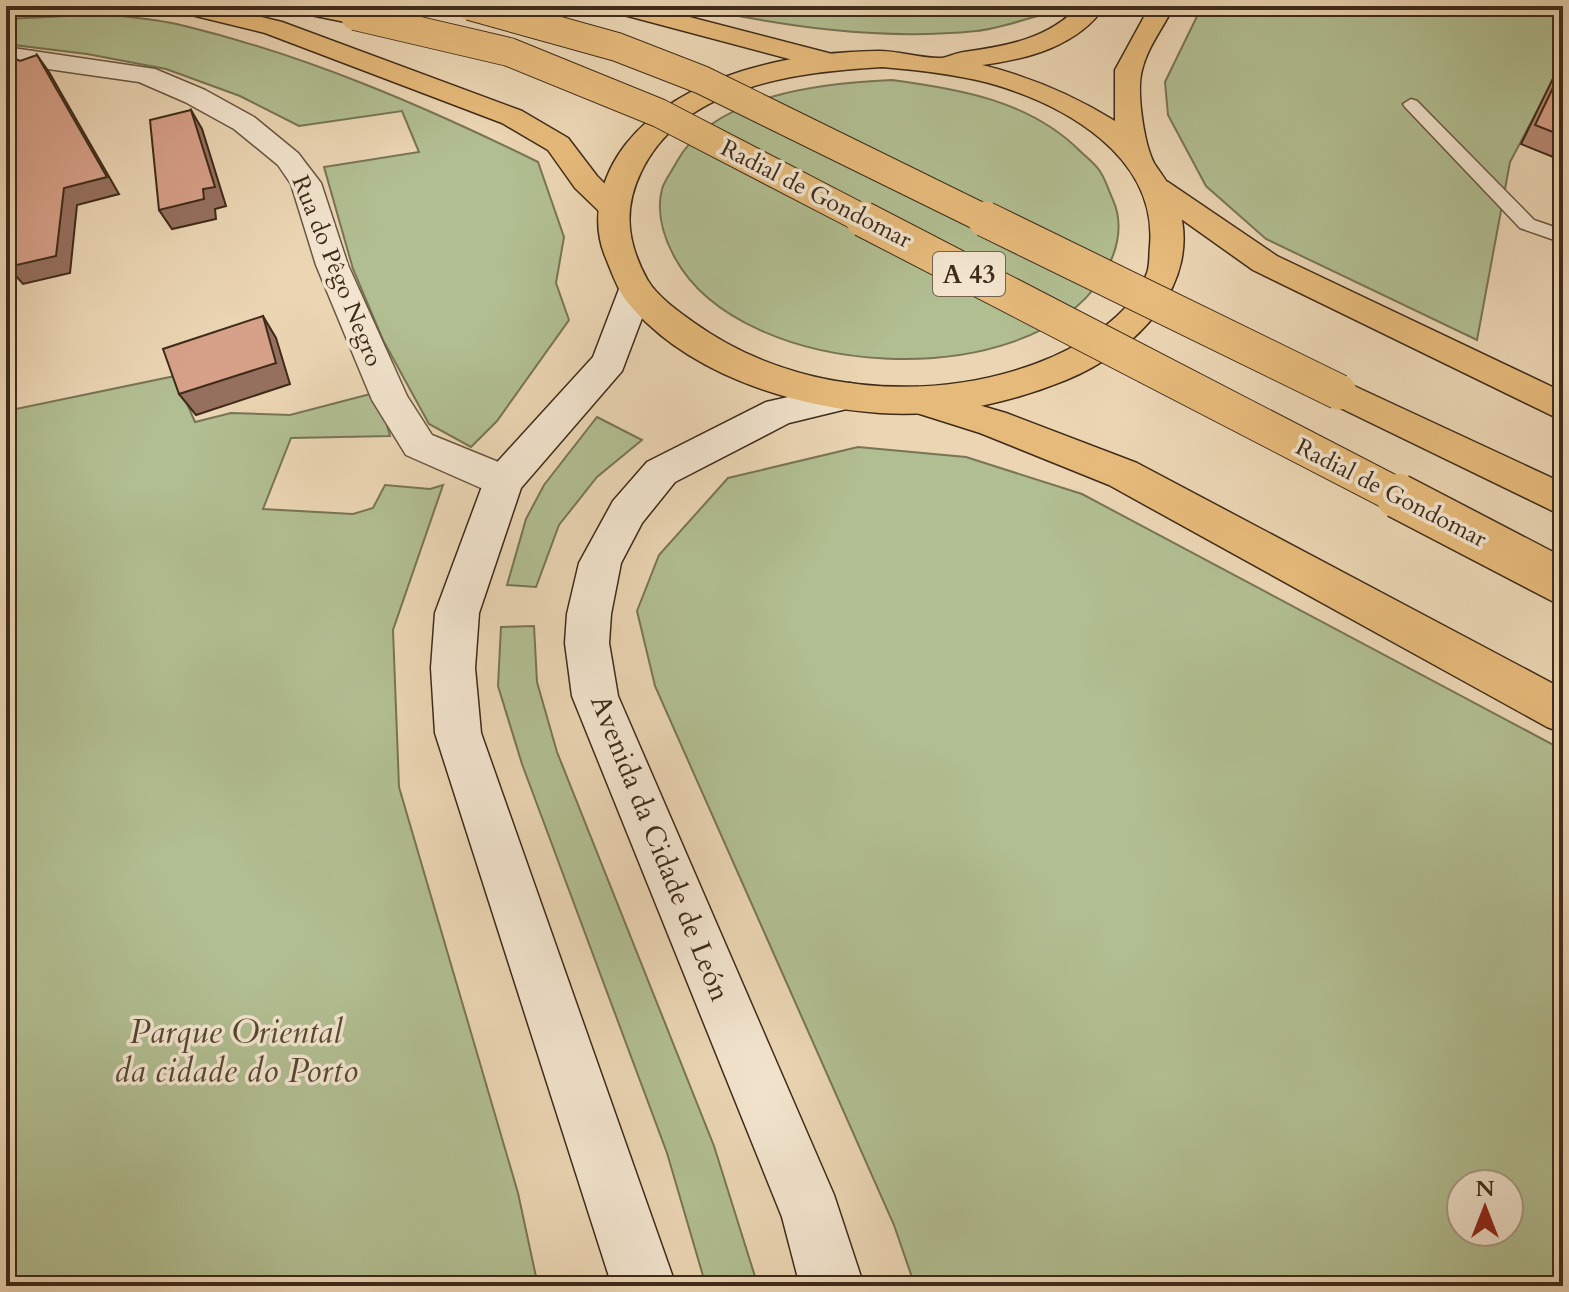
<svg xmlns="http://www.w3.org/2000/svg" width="1569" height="1292" font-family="Cardo,serif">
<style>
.green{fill:#b1be91;stroke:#787455;stroke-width:2;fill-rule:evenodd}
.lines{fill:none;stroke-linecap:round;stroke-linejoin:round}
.service-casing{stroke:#695640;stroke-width:3}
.minor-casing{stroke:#695640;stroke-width:3}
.secondary-casing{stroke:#3e2b19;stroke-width:3}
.primary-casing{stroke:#3e2b19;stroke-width:3}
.motorway-casing{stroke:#3e2b19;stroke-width:3}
.service{fill:#f2e4ce;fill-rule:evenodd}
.minor{fill:#f2e4ce;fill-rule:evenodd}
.secondary{fill:#f2e4ce;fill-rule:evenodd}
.primary{fill:#e6ba7a;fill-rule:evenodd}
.motorway{fill:#e6ba7a;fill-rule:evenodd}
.motorway-bridge-far2-casing{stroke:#3e2b19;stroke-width:30;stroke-linecap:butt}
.motorway-bridge-far1-casing{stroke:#3e2b19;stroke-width:37;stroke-linecap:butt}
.motorway-bridge-casing{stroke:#3e2b19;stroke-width:47;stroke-linecap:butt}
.motorway-bridge-far2{stroke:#e6ba7a;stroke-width:28}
.motorway-bridge-far1{stroke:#e6ba7a;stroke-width:35}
.motorway-bridge{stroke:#e6ba7a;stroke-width:44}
.wall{fill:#b98a75;stroke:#3e2b19;stroke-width:2}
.shaded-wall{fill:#96705f;stroke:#3e2b19;stroke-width:2}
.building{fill:#d7a088;stroke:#3e2b19;stroke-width:2}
.labels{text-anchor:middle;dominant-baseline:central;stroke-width:7;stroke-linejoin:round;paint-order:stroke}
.far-street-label{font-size:24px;fill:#3e2b19;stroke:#f2e4ce}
.shield{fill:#f2e4ce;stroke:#74624f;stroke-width:2}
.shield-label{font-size:26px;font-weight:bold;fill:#3e2b19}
.street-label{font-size:28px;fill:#3e2b19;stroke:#f2e4ce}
.near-park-label{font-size:34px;font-style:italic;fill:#554831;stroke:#f2e4ce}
</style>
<rect width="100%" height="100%" fill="#ebd5b3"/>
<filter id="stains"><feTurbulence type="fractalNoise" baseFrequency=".0025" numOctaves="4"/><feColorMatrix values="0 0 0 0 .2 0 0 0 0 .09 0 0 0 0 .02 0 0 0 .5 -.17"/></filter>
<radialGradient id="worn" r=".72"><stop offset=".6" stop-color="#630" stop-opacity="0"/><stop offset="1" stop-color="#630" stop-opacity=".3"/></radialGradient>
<!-- green -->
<g class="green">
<path d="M688,6H1047L1042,15C1021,20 998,29 976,31C878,41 783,26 688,6Z"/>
<path d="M1202,6H1563V62L1510,162L1477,340L1266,239L1206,186L1168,115L1165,82Z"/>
<path d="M107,14C132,18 160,19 185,26C308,56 424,106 538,162L564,237L556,283L569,320L497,421L471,447L429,424L383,340L353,269L324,167L419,152L402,111L299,126L240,96L166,69L87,54L6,44V19Z"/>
<path d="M892,80C960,89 1030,101 1080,151C1087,158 1096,164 1101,173C1106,181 1109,191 1113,200C1125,227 1116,256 1101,279C1024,396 742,381 675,258C664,238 656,213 662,189C664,181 672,171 676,163C713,94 823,83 892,80Z"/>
<path d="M175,376L195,422L231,413L290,415L378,392L390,436L291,438L263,509L353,514L373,508L385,485L430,489L443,485L393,630L399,787L518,1193L538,1286H6V411Z"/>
<path d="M597,417L642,440L597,477L559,525L536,587L507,585L526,519L544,485Z"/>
<path d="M858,447L966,457L1082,494L1563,750V1286H915L894,1225L655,686L637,611L659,555L728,478ZM1461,1184H1509V1232H1461Z"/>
<path d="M534,626L537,682L557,752L714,1146L758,1286H706L667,1153L522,764L498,686L501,627Z"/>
</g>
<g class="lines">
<defs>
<path id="service" d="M1411,99L1417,101L1534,220L1563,230V243L1520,228L1405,107L1403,104Z"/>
<path id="minor" d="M6,47L155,69L205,90L254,117L298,153L321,183L348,265L407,396L432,435L518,470L524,481L518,492L504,496L490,492L406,455L372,400L316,265L291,184L278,165L234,129L185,102L139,82L6,63Z"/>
<g id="secondary">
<path d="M636,278L648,281L653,289L622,371L521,488L479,613L475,668L481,733L676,1286H612L435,733L431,668L435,613L484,481L490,470L593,357L619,289L624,281Z"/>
<path d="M850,383L863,387L868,396L863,405L789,423L675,482L642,523L621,563L611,614L609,643L618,696L834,1195L864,1286H800L782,1217L572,696L565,643L567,614L579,563L613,501L647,462L766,402Z"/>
</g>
<path id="primary" d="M1079,6H1105C1078,46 1028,59 982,65C1031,77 1073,95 1115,121V70L1150,6H1174C1164,26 1147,48 1142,70C1136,91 1144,144 1154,163C1163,177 1173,188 1178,204C1204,284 1135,352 1066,380C1007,404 943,417 880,413C791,407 682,372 625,299C616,286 611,270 605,256C590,219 601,176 626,144C683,73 793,52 879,51C900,51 922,59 942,58C948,57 956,53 964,52C1007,46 1048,39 1079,6ZM882,67C918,70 954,74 989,83C1064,104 1158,156 1150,246C1149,255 1150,265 1147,273C1132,317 1076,349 1035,364C924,404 790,392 693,322C678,311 658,297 648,281C628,245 622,211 641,172C682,85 797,72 882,67Z"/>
<g id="motorway">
<path d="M172,6H216L282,22L522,111L568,138L597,176L628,207L624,214L613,216L602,214L575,188L548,150L502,123L265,33L175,11Z"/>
<path d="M288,6H342L364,11L368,16L364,21L355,24L291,11Z"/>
<path d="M606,6H647L836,55L840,61L836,67L827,69L609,11Z"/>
<path d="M1157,179L1168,182L1277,256L1563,392V421L1253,270L1146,194L1142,188L1146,182Z"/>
<path d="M1339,379L1563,483V516L1326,401L1321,392L1326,383Z"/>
<path d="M917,387L1006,413L1137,463L1563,689V733L1547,727L1109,485L980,433L904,409L899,400L904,391Z"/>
</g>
</defs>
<!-- service casing -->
<use href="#service" class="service-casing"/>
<!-- minor casing -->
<use href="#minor" class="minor-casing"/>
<!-- secondary casing -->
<use href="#secondary" class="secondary-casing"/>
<!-- primary casing -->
<use href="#primary" class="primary-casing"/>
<!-- motorway casing -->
<use href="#motorway" class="motorway-casing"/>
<!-- service -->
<use href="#service" class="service"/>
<!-- minor -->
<use href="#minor" class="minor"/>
<!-- secondary -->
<use href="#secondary" class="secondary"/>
<!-- primary -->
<use href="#primary" class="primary"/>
<!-- motorway -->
<use href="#motorway" class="motorway"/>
<defs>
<g id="motorway-bridge-far2">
<path d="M470,6L617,47L702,80L989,221"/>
<path d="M355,16L509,52L659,113L867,221"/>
</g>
<g id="motorway-bridge-far1">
<path d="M863,219L1402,498"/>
<path d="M985,219L1339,392"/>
</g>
<path id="motorway-bridge" d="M1398,496L1563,582"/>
</defs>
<!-- motorway-bridge-far2 casing -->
<use href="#motorway-bridge-far2" class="motorway-bridge-far2-casing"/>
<!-- motorway-bridge-far1 casing -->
<use href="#motorway-bridge-far1" class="motorway-bridge-far1-casing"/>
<!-- motorway-bridge casing -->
<use href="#motorway-bridge" class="motorway-bridge-casing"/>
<!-- motorway-bridge-far2 -->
<use href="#motorway-bridge-far2" class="motorway-bridge-far2"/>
<!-- motorway-bridge-far1 -->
<use href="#motorway-bridge-far1" class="motorway-bridge-far1"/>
<!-- motorway-bridge -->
<use href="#motorway-bridge" class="motorway-bridge"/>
</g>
<!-- wall -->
<path class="wall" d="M1563,58V161L1521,144Z"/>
<!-- shaded-wall -->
<g class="shaded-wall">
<path d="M37,55L49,72L119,194L77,205L70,273L23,284L8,267Z"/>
<path d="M191,110L202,129L226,206L215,209L216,219L172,229L159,210Z"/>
<path d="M11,245L25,262L6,267V246Z"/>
<path d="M263,316L276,338L290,384L196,415L179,394Z"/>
</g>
<!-- building -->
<g class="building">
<path d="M37,55L107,177L64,188L56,256L8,267L11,245L6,246V62L16,59L20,61Z"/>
<path d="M1563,67V136L1535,125Z"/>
<path d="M191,110L215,187L203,189L204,199L159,210L150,120Z"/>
<path d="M263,316L276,363L179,394L163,349Z"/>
</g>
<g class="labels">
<!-- far-street labels -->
<g class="far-street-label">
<text transform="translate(816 194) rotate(27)">Radial de Gondomar</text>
<text transform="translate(337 271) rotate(68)">Rua do Pêgo Negro</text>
<text transform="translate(1391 493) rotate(27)">Radial de Gondomar</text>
</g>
<!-- shield labels -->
<rect class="shield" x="933" y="252" width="72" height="44" rx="6"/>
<g class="shield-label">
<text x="969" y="274">A 43</text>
</g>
<!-- street labels -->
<g class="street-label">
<text transform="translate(660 848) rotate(68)">Avenida da Cidade de León</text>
</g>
<!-- near-park labels -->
<g class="near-park-label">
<text x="236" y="1032">Parque Oriental<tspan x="236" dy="39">da cidade do Porto</tspan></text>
</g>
</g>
<!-- margin -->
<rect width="1569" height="1292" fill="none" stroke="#ebd5b3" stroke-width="32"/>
<rect x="8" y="8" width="1553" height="1276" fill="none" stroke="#3e2b19" stroke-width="4"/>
<rect x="16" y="16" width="1537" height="1260" fill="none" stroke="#3e2b19" stroke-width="2"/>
<!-- north arrow -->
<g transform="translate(1485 1208)"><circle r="38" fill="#f2e4ce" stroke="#aa9a86" stroke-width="2"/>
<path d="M0-6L14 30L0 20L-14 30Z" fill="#8f2418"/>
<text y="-12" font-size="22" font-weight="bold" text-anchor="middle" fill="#3e2b19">N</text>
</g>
<rect width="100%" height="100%" filter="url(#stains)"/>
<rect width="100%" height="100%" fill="url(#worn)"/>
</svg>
